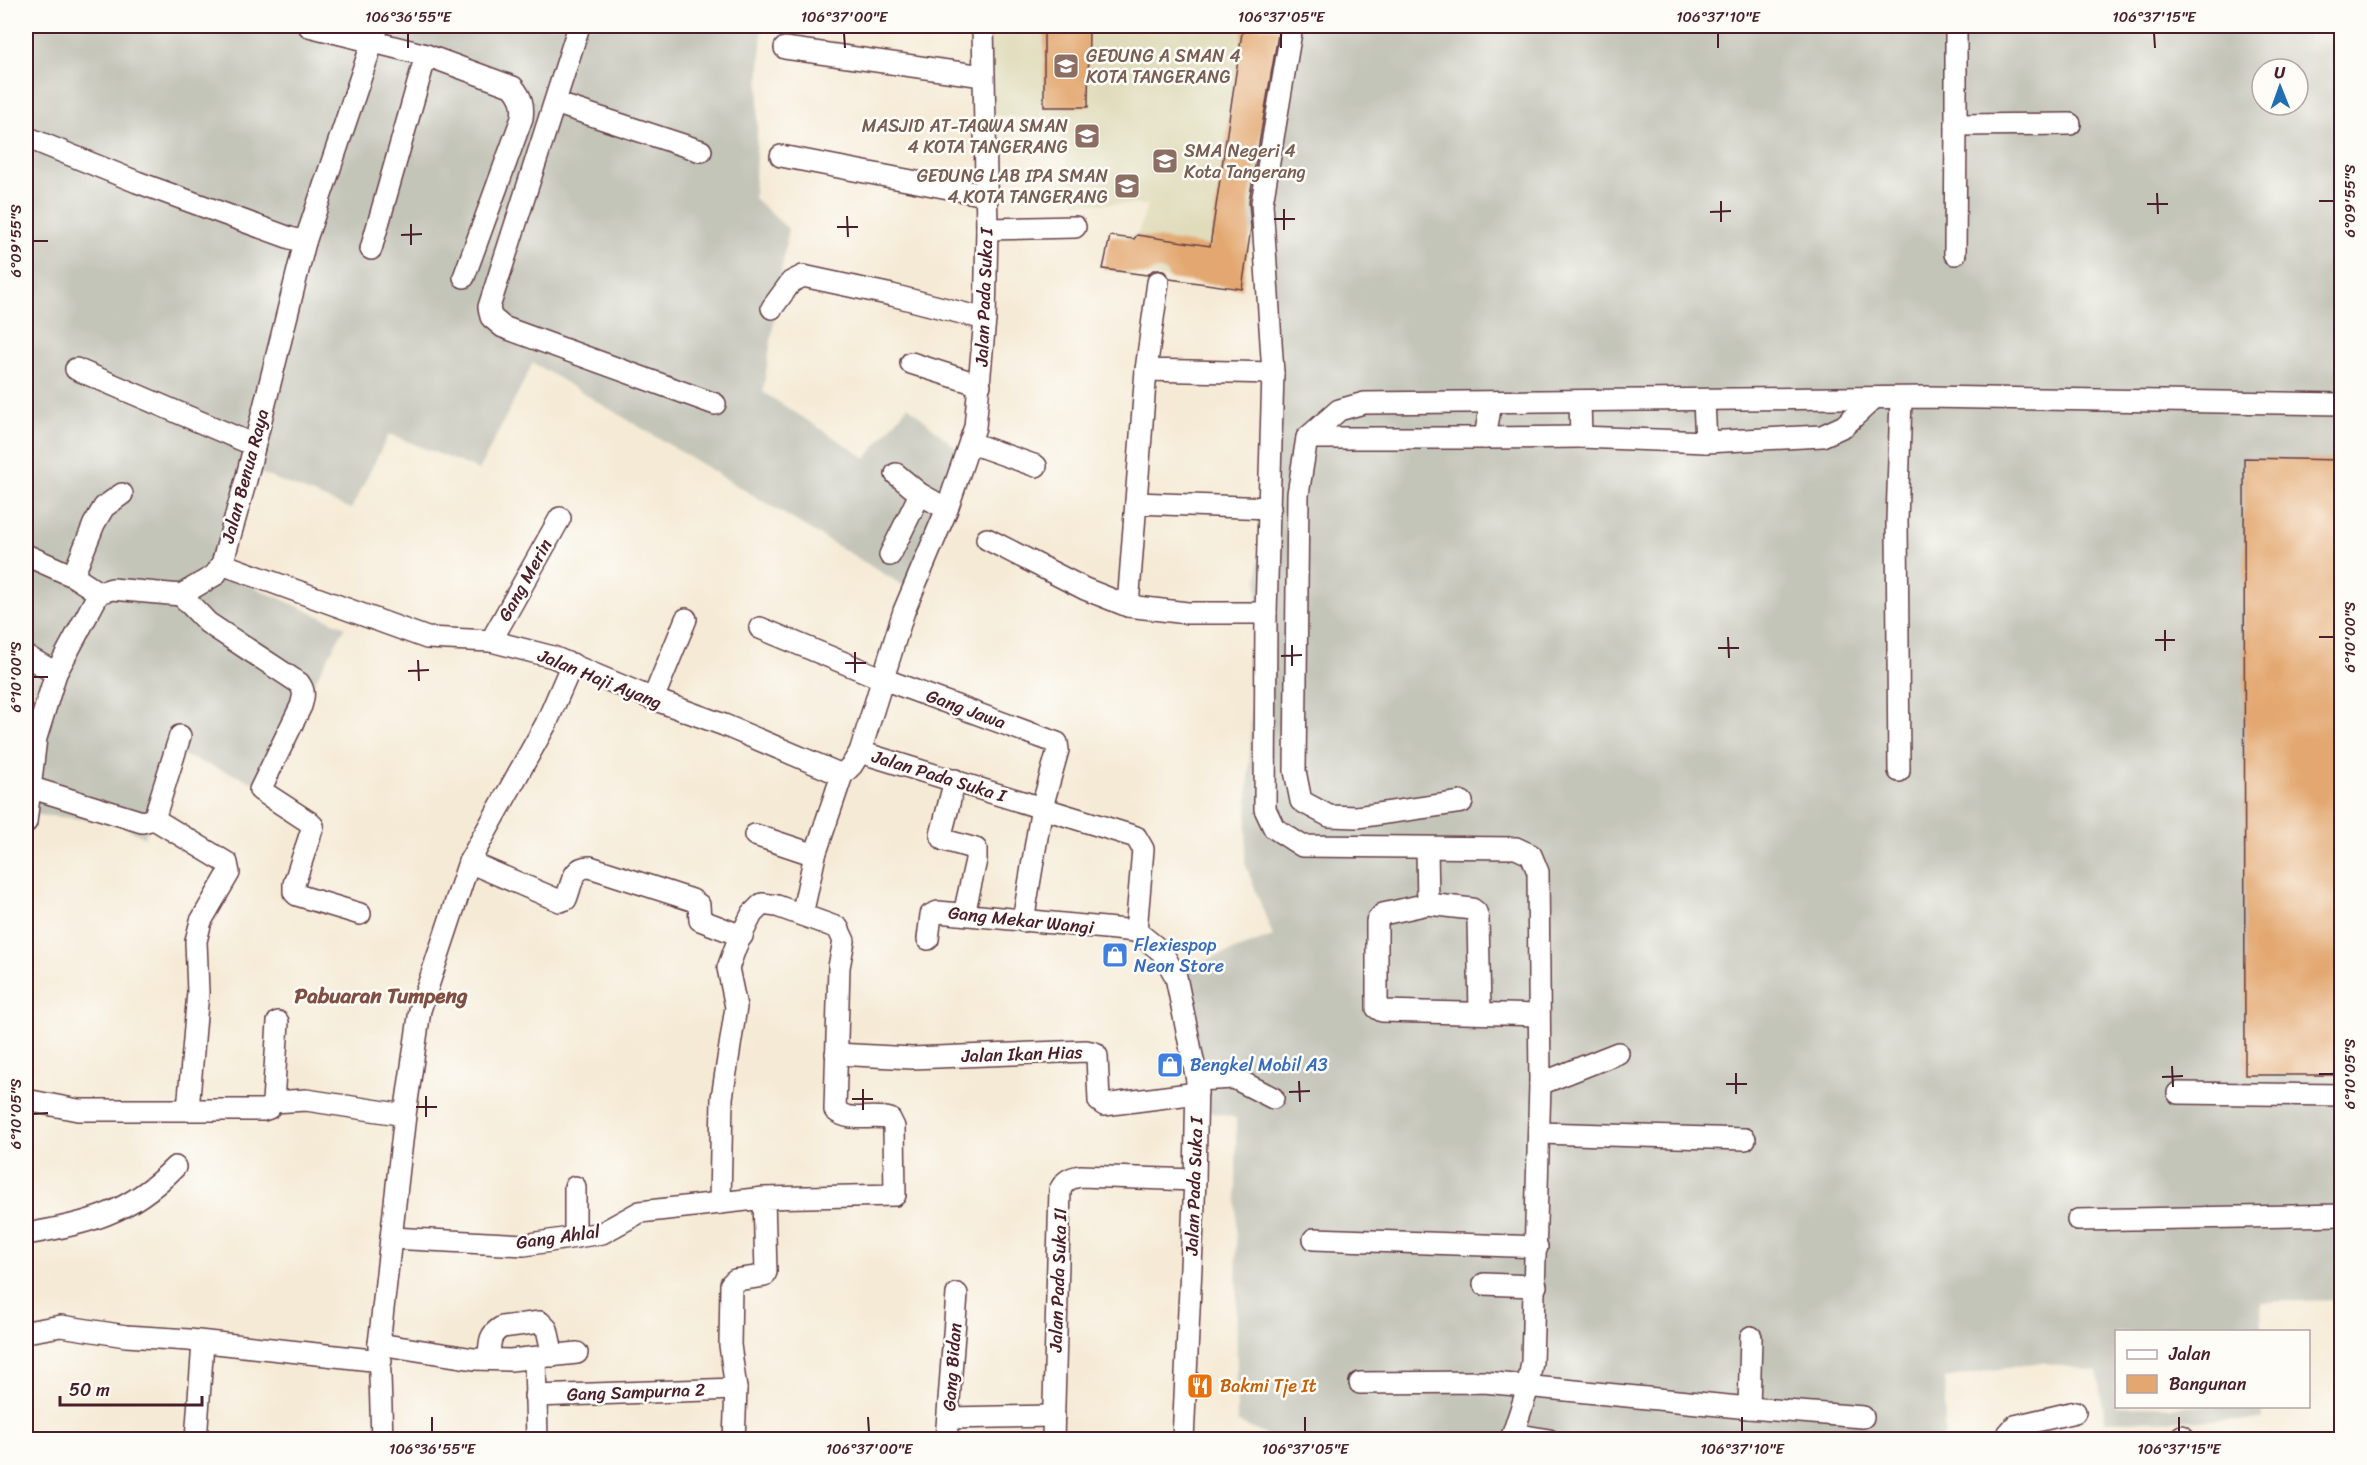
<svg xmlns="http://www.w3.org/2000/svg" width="2367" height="1465" font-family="Sriracha,sans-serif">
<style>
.built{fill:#e0dcbb}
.industrial{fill:#c4c5b9;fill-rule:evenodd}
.building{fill:#e3a871}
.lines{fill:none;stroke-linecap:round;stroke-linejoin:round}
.minor-casing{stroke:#643d44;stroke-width:24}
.minor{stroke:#fff;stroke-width:21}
.ticks{fill:none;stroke:#4a1f2b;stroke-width:2}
.labels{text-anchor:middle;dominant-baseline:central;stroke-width:5;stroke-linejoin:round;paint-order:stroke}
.education-label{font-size:18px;fill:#785e54;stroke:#fdfcf7;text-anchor:start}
.street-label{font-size:18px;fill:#4a1f2b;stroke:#fdfcf7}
.shop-label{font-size:18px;fill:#366cbe;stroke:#fdfcf7;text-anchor:start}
.food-label{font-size:18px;fill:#c56008;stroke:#fdfcf7;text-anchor:start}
.quarter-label{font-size:21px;font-weight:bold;fill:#804f44;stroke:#fdfcf7}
.neatline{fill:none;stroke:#4a1f2b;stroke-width:2}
.ticks-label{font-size:15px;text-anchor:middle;fill:#4a1f2b}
</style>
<rect width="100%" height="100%" fill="#fdfcf7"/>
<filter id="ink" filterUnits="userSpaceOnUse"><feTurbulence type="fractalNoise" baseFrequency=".0167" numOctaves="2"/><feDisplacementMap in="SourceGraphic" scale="12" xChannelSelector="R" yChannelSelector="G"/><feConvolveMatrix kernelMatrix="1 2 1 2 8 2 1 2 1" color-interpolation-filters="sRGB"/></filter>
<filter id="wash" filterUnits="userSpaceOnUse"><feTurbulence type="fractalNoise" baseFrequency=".008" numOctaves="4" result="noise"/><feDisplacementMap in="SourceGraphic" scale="24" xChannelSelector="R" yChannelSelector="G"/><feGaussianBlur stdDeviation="1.35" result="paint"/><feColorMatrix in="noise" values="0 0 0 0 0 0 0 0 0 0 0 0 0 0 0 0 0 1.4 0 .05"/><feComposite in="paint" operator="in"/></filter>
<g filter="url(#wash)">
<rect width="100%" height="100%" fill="#f5ead5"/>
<!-- built -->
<path class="built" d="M983,26H1287L1242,289L1103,269L1110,236L1137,235L1148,205L1076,203L1057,121L991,115Z"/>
<!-- industrial -->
<g class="industrial">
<path d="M26,26H762L754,198L788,229L763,392L866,458L908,406L964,455L909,589L533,363L479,470L389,434L351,509L255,471L224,574L345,627L258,784L172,751L145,838L115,822L26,814Z"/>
<path d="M1287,26H2341V1300L2261,1302L2262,1331L2116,1332V1406L2263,1407V1420L2105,1421L2097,1372L2041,1362L1946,1378L1944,1439H1275L1237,1422L1236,1118L1202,1110L1187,967L1273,936L1245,863L1268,353L1250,221ZM2262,69H2298V105H2262Z"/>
</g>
<g id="blocks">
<!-- building -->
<g class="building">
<path d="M1044,26H1089L1088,107H1044Z"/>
<path d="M1243,26L1279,29L1249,201L1251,228L1242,289L1170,279L1166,272L1160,270H1153L1147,275L1103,269L1110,236L1134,239L1137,235L1210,246Z"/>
<path d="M2244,458L2342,460V1075H2245Z"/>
</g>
</g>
</g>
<g filter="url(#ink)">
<use href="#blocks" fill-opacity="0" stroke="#643d44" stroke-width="1.5"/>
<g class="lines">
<defs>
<g id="minor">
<path d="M309,26L426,55L513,87C521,97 524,104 522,118L464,277"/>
<path d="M579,26L489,307L491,317L503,327L715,404"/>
<path d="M1292,26L1262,203L1273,373L1266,613L1265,809L1274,828L1302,846L1516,848L1531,855L1538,872L1540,1084L1532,1362L1527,1391L1511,1440"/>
<path d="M1956,26V125L2070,124"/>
<path d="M785,48L983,76"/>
<path d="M555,103L701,151"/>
<path d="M26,137L137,182L290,238L305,242"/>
<path d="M781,156L985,195"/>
<path d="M987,229L1075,227"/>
<path d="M371,249L426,55"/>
<path d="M1955,254L1956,125"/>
<path d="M1158,282L1146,370L1273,373"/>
<path d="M772,308L791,282L803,276L892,295L985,319"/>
<path d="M911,363L980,385"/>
<path d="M76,369L254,445"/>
<path d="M1580,401L1581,437L1706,442L1822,436L1844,426L1874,398"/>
<path d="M1704,401L1706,442"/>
<path d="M1307,438H1485L1491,403"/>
<path d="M1485,438L1581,437"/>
<path d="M971,443L1036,466"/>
<path d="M896,474L920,494L947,509"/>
<path d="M1136,503L1270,508"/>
<path d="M987,539L1085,589L1128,606L1187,613H1266"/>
<path d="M26,555L73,576L99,593"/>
<path d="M890,555L920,494"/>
<path d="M222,564L427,638L491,641L553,657L653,699L724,725L842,775L852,765L860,752L904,611L947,509L975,427L985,319L987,229L983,26"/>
<path d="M73,576L94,524L104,507L122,494"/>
<path d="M181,595L208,623L299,683C305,691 304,696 301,706L260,790L309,822L313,826L294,884V892L297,895L360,914"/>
<path d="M1128,606L1146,370"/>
<path d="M760,628L883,679L1057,743L1058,750L1042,807L1023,921"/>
<path d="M491,641L560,518"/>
<path d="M26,656L56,673"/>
<path d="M653,699L686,619"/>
<path d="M860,752L1136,837L1143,849L1136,931L1162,952L1176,977L1197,1080L1195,1180L1183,1440"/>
<path d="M1899,771L1897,521L1901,399"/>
<path d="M955,780L941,835L944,840L976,849V860L964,914"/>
<path d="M29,787L142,822L154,819L180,736"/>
<path d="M1462,802L1357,817L1329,816L1301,801L1295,771L1298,494L1307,438L1339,410L1364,403L1928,397L2342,404"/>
<path d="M154,819L227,863L229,873L201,921L196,941L198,992L188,1110"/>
<path d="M26,822L36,738L56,673L99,593L112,589L181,595L215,575L222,564L246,480L305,242L378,26"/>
<path d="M755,835L815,855"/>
<path d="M1427,848L1428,904L1383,914L1377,921V1008L1382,1011L1539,1015"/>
<path d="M469,862L560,901L566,899C572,885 572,866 590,867L692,900L699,905L700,920L742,936"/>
<path d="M1428,904L1472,909L1476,912L1478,919L1480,1012"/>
<path d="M802,915L815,855L842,775"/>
<path d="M928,939L931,915L938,912L1136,931"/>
<path d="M836,1054L912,1058L1086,1051L1095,1053L1097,1056L1099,1101L1104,1105L1197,1093"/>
<path d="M1197,1080L1234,1078L1273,1098"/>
<path d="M1540,1084L1618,1053"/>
<path d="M2178,1093L2342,1095"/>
<path d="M26,1100L78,1110H263L269,1108L273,1102L278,1022"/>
<path d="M273,1102L306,1100L405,1115"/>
<path d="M1539,1133L1745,1139"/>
<path d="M2078,1220L2342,1215"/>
<path d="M26,1234C87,1224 129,1214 175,1167"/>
<path d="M575,1237V1187"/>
<path d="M391,1238L524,1245L602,1233L640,1212L720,1203"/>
<path d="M1314,1239L1537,1247"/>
<path d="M1484,1284L1536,1286"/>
<path d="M26,1332L61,1326L126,1336L189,1340L381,1361"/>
<path d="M379,1344L474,1359L510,1360L577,1353"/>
<path d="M535,1358L537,1440"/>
<path d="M489,1359C490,1344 488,1335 502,1327L540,1322L547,1329L553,1356"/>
<path d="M1360,1383L1484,1382L1749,1408L1863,1417"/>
<path d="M535,1396L736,1389"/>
<path d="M1749,1408L1751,1337"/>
<path d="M948,1418L1054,1416"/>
<path d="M1513,1434L1549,1440"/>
<path d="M2182,1436V1440"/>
<path d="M196,1440L203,1343"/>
<path d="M382,1440L379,1344L405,1115L420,1010L469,862L546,724L572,664"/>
<path d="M734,1440L736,1389L730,1345L731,1284L735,1280L764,1276L766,1272L764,1198L720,1203L722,1098L736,1007L728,968L736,946L752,914L762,904L777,906L838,928L844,941L839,967L835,1110C849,1123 873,1114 890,1119L894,1127L895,1195L764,1198"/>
<path d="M946,1440L957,1294"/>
<path d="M1053,1440L1060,1190C1065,1180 1070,1178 1080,1176L1195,1180"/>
<path d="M2009,1440L2008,1434L2015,1426L2075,1412"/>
</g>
</defs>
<!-- minor casing -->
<use href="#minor" class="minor-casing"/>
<!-- minor -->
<use href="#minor" class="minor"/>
</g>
</g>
<!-- ticks -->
<path class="ticks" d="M408,33V48M844,33L845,48M1281,33V48M1718,33V48M2154,33L2155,48M2157,193L2158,214M1721,201V222M2319,201H2334M2147,204H2168M1284,209V230M1710,212L1731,211M847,216L848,237M1274,219H1295M411,224V245M837,227H858M401,235L422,234M33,241H48M2165,630V651M1728,637L1729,658M2319,637H2334M2155,640H2175M1292,645V666M1718,648H1739M855,652V673M1281,656L1302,655M418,660L419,681M845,663H866M408,671L429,670M33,677H48M2172,1066L2173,1087M1736,1073V1094M2319,1074H2334M2162,1077L2183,1076M1299,1081L1300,1102M1726,1084H1747M863,1089V1110M1289,1092L1310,1091M426,1096V1117M852,1099H873M416,1107H437M33,1114L48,1113M432,1417V1432M868,1417L869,1432M1305,1417V1432M1742,1417V1432M2179,1417V1432"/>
<!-- icons -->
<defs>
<symbol id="school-square" viewBox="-11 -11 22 22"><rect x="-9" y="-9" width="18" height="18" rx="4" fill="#8d6e63" stroke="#fdfcf7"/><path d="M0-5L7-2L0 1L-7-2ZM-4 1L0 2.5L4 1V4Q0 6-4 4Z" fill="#fff"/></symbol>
<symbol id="shop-square" viewBox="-11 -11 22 22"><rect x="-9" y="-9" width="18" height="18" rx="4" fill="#3f7fe0" stroke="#fdfcf7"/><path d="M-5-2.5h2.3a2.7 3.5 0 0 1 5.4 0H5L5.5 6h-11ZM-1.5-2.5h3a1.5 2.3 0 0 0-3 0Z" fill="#fff"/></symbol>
<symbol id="restaurant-square" viewBox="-11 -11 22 22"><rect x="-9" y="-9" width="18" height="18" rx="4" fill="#e8710a" stroke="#fdfcf7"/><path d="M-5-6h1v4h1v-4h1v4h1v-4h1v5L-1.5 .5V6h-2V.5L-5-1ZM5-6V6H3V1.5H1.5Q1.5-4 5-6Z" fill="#fff"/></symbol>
</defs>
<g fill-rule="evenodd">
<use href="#school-square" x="1051" y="51" width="30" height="30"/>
<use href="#school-square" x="1072" y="121" width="30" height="30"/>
<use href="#school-square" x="1150" y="146" width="30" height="30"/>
<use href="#school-square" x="1112" y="171" width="30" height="30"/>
<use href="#shop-square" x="1100" y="940" width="30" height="30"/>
<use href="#shop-square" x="1155" y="1050" width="30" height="30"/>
<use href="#restaurant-square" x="1185" y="1371" width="30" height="30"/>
</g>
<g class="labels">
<!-- education labels -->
<g class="education-label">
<text x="1086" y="56">GEDUNG A SMAN 4<tspan x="1086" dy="21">KOTA TANGERANG</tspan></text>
<text x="1068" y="126" text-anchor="end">MASJID AT-TAQWA SMAN<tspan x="1068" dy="21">4 KOTA TANGERANG</tspan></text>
<text x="1184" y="151">SMA Negeri 4<tspan x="1184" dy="21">Kota Tangerang</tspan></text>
<text x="1108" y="176" text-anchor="end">GEDUNG LAB IPA SMAN<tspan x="1108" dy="21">4 KOTA TANGERANG</tspan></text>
</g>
<!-- street labels -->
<g class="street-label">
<text transform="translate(984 297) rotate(-88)">Jalan Pada Suka I</text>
<text transform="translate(245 476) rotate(-75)">Jalan Benua Raya</text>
<text transform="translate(525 580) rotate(-61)">Gang Merin</text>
<text transform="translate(600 679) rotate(22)">Jalan Haji Ayang</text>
<text transform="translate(966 709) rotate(20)">Gang Jawa</text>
<text transform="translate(939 776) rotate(17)">Jalan Pada Suka I</text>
<text transform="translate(1021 920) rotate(6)">Gang Mekar Wangi</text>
<text transform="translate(1022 1054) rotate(-2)">Jalan Ikan Hias</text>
<text transform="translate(1194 1186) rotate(-88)">Jalan Pada Suka I</text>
<text transform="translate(558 1237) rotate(-8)">Gang Ahlal</text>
<text transform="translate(1058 1280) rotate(-88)">Jalan Pada Suka II</text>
<text transform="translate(952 1367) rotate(-86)">Gang Bidan</text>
<text transform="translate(636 1392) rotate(-2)">Gang Sampurna 2</text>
</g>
<!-- shop labels -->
<g class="shop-label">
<text x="1134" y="945">Flexiespop<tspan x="1134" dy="21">Neon Store</tspan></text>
<text x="1190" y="1065">Bengkel Mobil A3</text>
</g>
<!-- food labels -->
<g class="food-label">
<text x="1220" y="1386">Bakmi Tje It</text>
</g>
<!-- quarter labels -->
<g class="quarter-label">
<text x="381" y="996">Pabuaran Tumpeng</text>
</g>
</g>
<!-- margin -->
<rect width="2367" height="1465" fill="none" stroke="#fdfcf7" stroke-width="66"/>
<!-- legend -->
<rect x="2115" y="1330" width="195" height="78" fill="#fdfcf7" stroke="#b5a4a5" stroke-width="1.5"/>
<rect x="2127" y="1350" width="30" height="9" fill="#ffffff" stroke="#b5a4a5" stroke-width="1.5"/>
<text x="2169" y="1360" font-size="18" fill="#4a1f2b">Jalan</text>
<rect x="2127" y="1375" width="30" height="18" fill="#e3a871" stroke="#b5a4a5" stroke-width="1.5"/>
<text x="2169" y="1390" font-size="18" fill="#4a1f2b">Bangunan</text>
<!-- north arrow -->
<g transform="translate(2280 87) rotate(359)"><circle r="28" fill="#fdfcf7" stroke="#b5a4a5" stroke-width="1.5"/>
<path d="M0-4.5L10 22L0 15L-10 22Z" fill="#1f6fb2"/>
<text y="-9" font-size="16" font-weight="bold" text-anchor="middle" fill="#4a1f2b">U</text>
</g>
<!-- scale -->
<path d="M60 1396v9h142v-9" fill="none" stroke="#4a1f2b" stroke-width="3"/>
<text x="69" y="1396" font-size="18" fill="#4a1f2b" stroke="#fdfcf7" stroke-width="4.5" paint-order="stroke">50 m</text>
<rect x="33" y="33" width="2301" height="1399" class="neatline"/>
<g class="ticks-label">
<text x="408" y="22">106°36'55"E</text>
<text x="844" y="22">106°37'00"E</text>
<text x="1281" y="22">106°37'05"E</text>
<text x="1718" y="22">106°37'10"E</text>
<text x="2154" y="22">106°37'15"E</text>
<text transform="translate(2350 201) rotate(-90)" y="5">6°09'55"S</text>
<text transform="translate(16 241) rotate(-90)" y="5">6°09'55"S</text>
<text transform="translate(2350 637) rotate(-90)" y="5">6°10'00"S</text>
<text transform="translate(16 677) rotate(-90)" y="5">6°10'00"S</text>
<text transform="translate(2350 1074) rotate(-90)" y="5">6°10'05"S</text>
<text transform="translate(16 1114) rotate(-90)" y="5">6°10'05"S</text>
<text x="432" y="1454">106°36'55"E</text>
<text x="869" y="1454">106°37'00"E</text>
<text x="1305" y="1454">106°37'05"E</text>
<text x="1742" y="1454">106°37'10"E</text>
<text x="2179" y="1454">106°37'15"E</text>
</g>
</svg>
